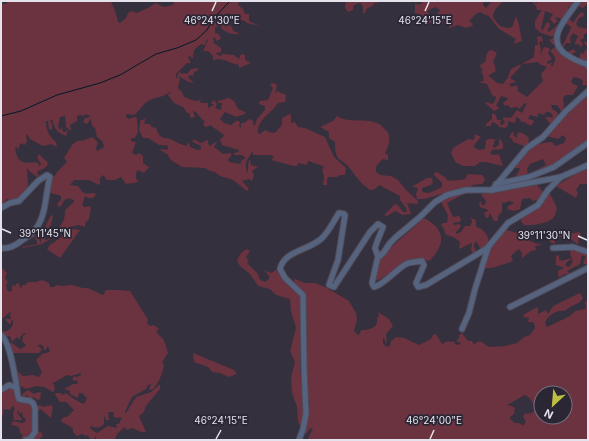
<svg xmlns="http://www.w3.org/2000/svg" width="589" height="441" font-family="Inter,sans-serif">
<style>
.green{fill:#6b323f;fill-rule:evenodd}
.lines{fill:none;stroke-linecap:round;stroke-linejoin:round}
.stream{stroke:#001925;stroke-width:1}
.minor-casing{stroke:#504c5a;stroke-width:7}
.minor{stroke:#56637e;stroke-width:5}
.ticks{fill:none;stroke:#e4e2eb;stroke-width:1.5}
.ticks-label{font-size:10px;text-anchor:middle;fill:#e4e2eb;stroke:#2a2634;stroke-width:3.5;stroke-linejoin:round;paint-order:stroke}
</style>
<rect width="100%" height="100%" fill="#34303e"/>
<!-- green -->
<g class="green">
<path d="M8,1H110C113,4 118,18 118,22L120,23L126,18L128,13L131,11L137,13C143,9 151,8 155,3L164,7L173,5L175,1H239L238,5L243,9L245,14H249V21L260,26L247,23L243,20L235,21L231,15L228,13L224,15L219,14L220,17L228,19V24L232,27L233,31L239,33L238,34C232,35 225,32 221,28V25L219,22V26L215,27V33L219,34L221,39L216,41L215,37L213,39L214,43L221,48V53L218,52L216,54L221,56L222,54L234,55L239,59L241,54L245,55V60L251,63L239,68V65C228,63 224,57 213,60V56L208,51H203L208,40L207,39L205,45L201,44L194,50L193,58L189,56L188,57L191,63H187L176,74V79L180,71L181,74L185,73L187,74L191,69L198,68V70L194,72L193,76L190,75L188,77L194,83L189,82L180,77H178L180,79L178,88L182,92L184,97L195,101L201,100L200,103H208V108L214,105L211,103L214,100L217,104L215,108L221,110L222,103H218V101L229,98L234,101L238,109L245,112V114L236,117L225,112L220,119L224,123L231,125L236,121H238L240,122L239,126L241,128V123H244L249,119L253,121V125H255L257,119L265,110V106L259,104L260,101L268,100L273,88L270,84L273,83L277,85L275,93L279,91L280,93L285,94L286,96L285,102L278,103C272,113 257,119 258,133L260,134L265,130L272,133L276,132L282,125V118L290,114L291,116V123L295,122L298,127L305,128L325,137L334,157L346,168L345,175H340L337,177H329L327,179V185H323L324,177L322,170L324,167L323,166L308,161L307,165L298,163L297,166H294L271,160L274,157L271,155H253V151C247,161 244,160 247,173C249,169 247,164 250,159L251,165L258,167L252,171L254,176L252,181L249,179L242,181L249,189L247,191L233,180L220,176L215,172L210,171L205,168L182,167L171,160L167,154L160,150L162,149L167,150L168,148V146L164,145H159L148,138H143L139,130L140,121L146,118L144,123L145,124H150L152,127L156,128C161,143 166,135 174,141C179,144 181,144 186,146L189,142L190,147L198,150L201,149V146L193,142L192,140H196L200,143L208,140V144L210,146L217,141L214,147L223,154L231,153V156L228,159L229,162L240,164L242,160L246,158L242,155H234V153L238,152L239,150L222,145L220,139L223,137L224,135L210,125L207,127L204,126L203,124L205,122L199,116L196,112L193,111L195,117L191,118L190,117V113H187L183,107L174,103L168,95L171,91C163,98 158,96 150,100C143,103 140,111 134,115L126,114V116L128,119L135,117L137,118L138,132L135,138H131V141L136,142L132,153L136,155L139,153L143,156V163L149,167L144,173L138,170L136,173V179L139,181L134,183L126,184L121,177L115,180H107L103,175L100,178V184L99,185L89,180H74L70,185L78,186C84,194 83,194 94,193L96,195L93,198H88L85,196L82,205L85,207L89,206L91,208L89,219L85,223V227L78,225L70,227L42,244L23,248L22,247L37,244V241L34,237L35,235L39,239L41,243V237L37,235L45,227L51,215L53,216L51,225L45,232V240H47C56,231 66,224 65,210L74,202V200C68,197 64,198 62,205L59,207L57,205L59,201H61V196L51,193L48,195C50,187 52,178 58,171C61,167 64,166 67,161L64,158L72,145L77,141L85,140L92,137L98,142L96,148L97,151L103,148L104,146L102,141L97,137L95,128L92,126L91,119L87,124L83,122L85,118L90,117V116L86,114L83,116L81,115L77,116V121L70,125L71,131L66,127L65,116L60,117L58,126L60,130L62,127L63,132H66L67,130H68L66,136C57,133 54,128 52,119L50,121L52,124V130L49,129L48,121H46C46,129 49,137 56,142L57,147L51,144L43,146L30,139L27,134L26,136L27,141L25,145L21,143L19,146V150L17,147L15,148C16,151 16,155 18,158C21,164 32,163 36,162L40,166L41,164L37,157L39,154L48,163C46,170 42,168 37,172L38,175L41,176L39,178L30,172L27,168L28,186L21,197L12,201L7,199L1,206V24L2,20L1,18V4H6Z"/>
<path d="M346,1H369L371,2L377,1L378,3H375L371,7L367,8L365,13H363V7L361,3H358L353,6V10L348,12L345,8Z"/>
<path d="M421,1H487L484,2L483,5L486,8L492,1H504C499,5 493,10 493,17C497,24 503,30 512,27L516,16L519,25L522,41L513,44L516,39L499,29L489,16L483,14L481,12L477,13L470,20V22L473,24L472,26L466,28L458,25L449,28V22L451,20L447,17L441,25L434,23H427L428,20H434L435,16L440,10L435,7L427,11L429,15L427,18L424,17L421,15L415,13V3L419,5L422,3Z"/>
<path d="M531,1L537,3L538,1H588V5H586L583,8L578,6L572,8L569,6L565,21L570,19L573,23L579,14L583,12L584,16L579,18L576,24L578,27L588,29V33L584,34V38L580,40L583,44L582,46L580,47L579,44L575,45V42L578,36L573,33L570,38L571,43H566L563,48L567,52L574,49L576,52L573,53L572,55L580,58V54L584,53L585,50L588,49L584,42L585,41L588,43V59L586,63L588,68V88L586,85H582L583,82L581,79L574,77L571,81L574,85H576L578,86L573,95H567L564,96L563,100L564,106L562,112L557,105H551L552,109L557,112L558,115L551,125L545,117H550L553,118L552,114L549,112H546L544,115L538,113V117L530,115L528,119L533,120L534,122L531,126L524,122H521L520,119L516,117L515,123L508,121V126L505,128L499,127L497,124L492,122L491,126H486V124L492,119V113L496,115L497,120H501L500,125H502L505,122L503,119V117L511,118L517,110L522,113L527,103L524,104L519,109L517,107L510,108L508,105L505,106L503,103L507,100L508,98L501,96L496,106L500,108L494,111L485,103L487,102L492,104L495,101L496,97L492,95L487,84L478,82L484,81L483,75L481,72L483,70L480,67L481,64L485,62C487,57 485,51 492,50L497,53L493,62L494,63L496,71L489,75V76L497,83L503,84L508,77L511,69L521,64L520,67L510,78L516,82L509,84L512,87L517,85L518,91L527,97L543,81L541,74L547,67L539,64V62L522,64L534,57L535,45H538L537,37L539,36L542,37L543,44L541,41L539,42L541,49L540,55L544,47L549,48L550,50L548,53L552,59L547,62L548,64L552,62L551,65L552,67L555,61V57L551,52V50L555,47L560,51L570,30L571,27L569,25L565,24L557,42L553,45L549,40L553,38L554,37L541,33L535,28V21L542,10H537L536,6ZM545,11L553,14L550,19L554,24L558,21L555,18L556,17L562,19L561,22L549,32L547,30L550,26L549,22L546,23L543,30L541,29Z"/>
<path d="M588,93V140L553,165L530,176L529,174L546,165L543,159L530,164L527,169L528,174L514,178L518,173L520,168H513L512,167C524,152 531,143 552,142L555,146L564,143L566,139L563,135L558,139L547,136L566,114L578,104V102Z"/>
<path d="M337,116C348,124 366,117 379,124C382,125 383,128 386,130C392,136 389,146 385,153L388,155V160L383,159C379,163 375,165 376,172L380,175L391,176L398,180L407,191L418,201L417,204L407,203L411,213L410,214L403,215L395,211L387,216L384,215L395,204L398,205L403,212H407L406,208L400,200V196L379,185L375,189L370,190C361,184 355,175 348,166C345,163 341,161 338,158C335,153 335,148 335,142L329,138V132L320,127L333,121Z"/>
<path d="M513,131L514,136L517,138V134L519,132L524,134L529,138L528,144L524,146L513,142L512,139L509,137Z"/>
<path d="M475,134L481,137L474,145V147L479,150L485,149L486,141L488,139H495L493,147L494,148L499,145V139L501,140L503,144V149L492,150L490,153L493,155L499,154L503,166L485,162H480L475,166H464L456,163L451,153L453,148L468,139L474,140Z"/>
<path d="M588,169V184H580L576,190L578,193L576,198L556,186L577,173Z"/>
<path d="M436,172L445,177L447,180C449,181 462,180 465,179L468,174L482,175L485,179L484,182L482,184L472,185L470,188L452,191L424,199H417L416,194L418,188L413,187V186L427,178H432L433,183L431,185L422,188V192L429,193L442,187V183L434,175V174Z"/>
<path d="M537,185L543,192L539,199L533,201L530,198L522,199L520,209L514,211L507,209L508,206L513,204V202L509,201L504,203L502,202V212L498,216V221H494L490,213L488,218H486L484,213L488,211V210L480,207L479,202H481L482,206L486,203V201L481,195L482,194Z"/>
<path d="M465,192L475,193L464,194L447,203L453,217L459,216L461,219L460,222L453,223L454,225L458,224L461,225L460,228L456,232V234L461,232L465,226H470L472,222L471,218L476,220V227C486,228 496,246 480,248L476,241C472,245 475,249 477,253L473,254L471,250L472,243L459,249L460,242L455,238L445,234L444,229L441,225L443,223H447L448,215L441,202L448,197Z"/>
<path d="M549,192C551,197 555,202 557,208C556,211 556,214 554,217C550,223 532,226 524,225L521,221L522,218L543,205V201Z"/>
<path d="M424,218C446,229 446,245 429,261L420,259L376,281L373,275L379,261L386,252Z"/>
<path d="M73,229L80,230L60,258L47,249L50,245Z"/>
<path d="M553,229L558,230L561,234L565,231L569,234L579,232L581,234L578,240L579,243L577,244L574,241L569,239L566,241L563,236L555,239V244L550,242L545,237L547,233L554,237L558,236L557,234L553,233Z"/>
<path d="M505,230C521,233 520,236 532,242C535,244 538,243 542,245L535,246L536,250L531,251L522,258V253L519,249L511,256L513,261C507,263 490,270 484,268C487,249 493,243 505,230Z"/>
<path d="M247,249L250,251L246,257L249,261L247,263L258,274L260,280L265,282L269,279V276L264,270L271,273L276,270L286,284L294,289L301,297L300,367L304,410L302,424L300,426L298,421L297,407L292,393L291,378L295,362L290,351L296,328L291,311L290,299L276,295L270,289L258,286L250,274L240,266L237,261C239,255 242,251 247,249Z"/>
<path d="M571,249L588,253V264H584L583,262L586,257L582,255L580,264L567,271L569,273H573L570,276L568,274H565L560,277L558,276V271L564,268L556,265V255L559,256V259L562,261L571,258V259L566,263V266L569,267C574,261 573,261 570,254Z"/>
<path d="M1,267L7,273L5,278L8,282L6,284L7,290L10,292L12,290V285L15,286L17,283L19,284L20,287L22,288V285H25L28,282H36L42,280L49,283L50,287H54L57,285L62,286L72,285L83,288H88L100,294L104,295L105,291L107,290H119L130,291L147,318L148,320L147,323L150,326L154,325L159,329L156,332L164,340L168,353L162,362L164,364C163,373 159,383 152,390L149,389L151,385V384L148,385L146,389L132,397L125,412L126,413L136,397L151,392L159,385H160V389L146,406L144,412L139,416L146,432H141L132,428L126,430L125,427L118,433L114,440H96V436L93,440L89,438L88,435L86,436L82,434L77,436L73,432V428L62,422L61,420L64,417H67L74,410L66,402H60L55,395L56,393H61L63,395L66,393C69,396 80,403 84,404L87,398L82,393H79L78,398L70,394V391L64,389L73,384H77L78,381L72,380L74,376L77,377L81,375V373L71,376L67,375L55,382H53L55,389L53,392L44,387L36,386L26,389L19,385L17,371L23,376L33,375L39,377L42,372L36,360L42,354L50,352L48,346L45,351L43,346L40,344L37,346L40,347L42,350L38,354L37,353H12L9,343H12L20,349L24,347L26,345L22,341L23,336L26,334L24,333L20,337V340L17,337L12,342L10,336L5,337L1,333V331C7,333 11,329 13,324V320H12L10,325L5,319H11L10,315L11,313L10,312L2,319L1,325ZM108,412H114L113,416L116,418L122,417L119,424H116L117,428L108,426L97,433L92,430L90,427L91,426C96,428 100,429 104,424V415L106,420H109Z"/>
<path d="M295,279L305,283H315L325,287L349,301L356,313L357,320L354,331L358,335H359L361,330C369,330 379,328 377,318L379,316L378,312L389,319L393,326L386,334L387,343L385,341L384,338H383V344L387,347L390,346L391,341L396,337L404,338L419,345L431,339L433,335L436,334L442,344L448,341L451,342L454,341L455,344L458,345L461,343L456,341L459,338V335L462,333L468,341H472L474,344L480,341L489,347L505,346L517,343L524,337L530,335L535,328L534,323L532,322H528L529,318L524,317L523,315L537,307L538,309V314L546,310L548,314L553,306L580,293L583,298C580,305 570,305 565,311C557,310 548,315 545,323L547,327L570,316L575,311L585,309L586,308L585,302L588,299V440H307L313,429L311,428L309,429L307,433L304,435L307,421L308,405L310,404C304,393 307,373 307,360C307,352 305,343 307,335L306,301L304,291L298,287L294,281ZM541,393H565V417H541ZM525,395C530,397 534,404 535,410L532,413L524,414L523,417L526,421L524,425H522L519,423H515L511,420L510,417L514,414L515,408L512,406L507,405Z"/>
<path d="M193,353L234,370L237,374L229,377L220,373L212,372L208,367L194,362Z"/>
<path d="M14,387L17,402L20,403L23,401L24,398L22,394L28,390L34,394L39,392L41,393L40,399L38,400L33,397L31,399H28V396L26,395L25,397L26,399L36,406L40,405L43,407L51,405L53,407L51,418L40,409L33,421L31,422L39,426L38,429L35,428L36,431L41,432L43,436L40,438V440L23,439L21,438L23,435L20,433L19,428L16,426L11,425L13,421L22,423L25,422L26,419L23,417L22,412L20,414L18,410L17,413L22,419V420H14L13,413L15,408L12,406L10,410L4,409L3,415L1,416V393L6,388Z"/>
</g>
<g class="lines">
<!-- stream -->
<path class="stream" d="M1,116L21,111L57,95L100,83L120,75L156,54L177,48L196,40L207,30L212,20L230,1"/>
<defs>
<g id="minor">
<path d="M578,1C569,16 545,37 564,53C571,58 578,62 587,64L588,66"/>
<path d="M496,184L529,177L554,167L588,143"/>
<path d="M492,190L527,148L543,137L566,111L588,91"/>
<path d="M1,208L10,203L19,201L38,181L47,175L50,177C45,194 47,218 33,232C30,236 25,238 21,241C15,246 9,249 1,248"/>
<path d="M553,248L573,247L588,252"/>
<path d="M378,256L372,283L374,287C382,286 397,269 406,264C410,262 417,262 422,261L424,265L416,283L418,287L426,285L481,252L488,247L508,223L538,205L548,190L561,177"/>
<path d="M510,307L588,268"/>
<path d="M462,329L469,313L475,289L488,248"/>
<path d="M1,335C9,341 13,366 15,377C17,384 16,392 19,399L30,401L33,403L35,408V432L30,439L26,440"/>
<path d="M1,390L9,385L17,388"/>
<path d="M299,440L303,429L306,414L304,367L303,295L285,278L280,269C284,251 307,251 321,239C329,232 333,222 339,213L344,214L345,215L338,260L330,282L329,285L334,287L370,232L378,224L383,227L377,242L375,248L377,254L380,256L384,252L390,243L396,237L420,217L435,202L447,195L466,190H492L561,177L588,165"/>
</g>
</defs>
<!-- minor casing -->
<use href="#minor" class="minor-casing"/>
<!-- minor -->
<use href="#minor" class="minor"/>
</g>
<!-- ticks -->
<path class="ticks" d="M212,11L216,2M425,11L429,2M2,229L11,233M578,236L587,240M216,439L221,430M430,439L434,430"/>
<g class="ticks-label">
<text x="212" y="24">46°24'30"E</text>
<text x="425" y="24">46°24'15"E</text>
<text x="45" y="237">39°11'45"N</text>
<text x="544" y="239">39°11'30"N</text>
<text x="221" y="424">46°24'15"E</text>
<text x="434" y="424">46°24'00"E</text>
</g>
<!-- border -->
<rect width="589" height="441" fill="none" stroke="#e4e2eb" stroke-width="4"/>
<!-- north arrow -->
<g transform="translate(553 405) rotate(206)"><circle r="19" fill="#2a2634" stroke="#74717d"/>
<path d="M0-3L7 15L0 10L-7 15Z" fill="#bebf42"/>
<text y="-6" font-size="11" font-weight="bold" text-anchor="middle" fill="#e4e2eb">N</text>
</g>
</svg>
